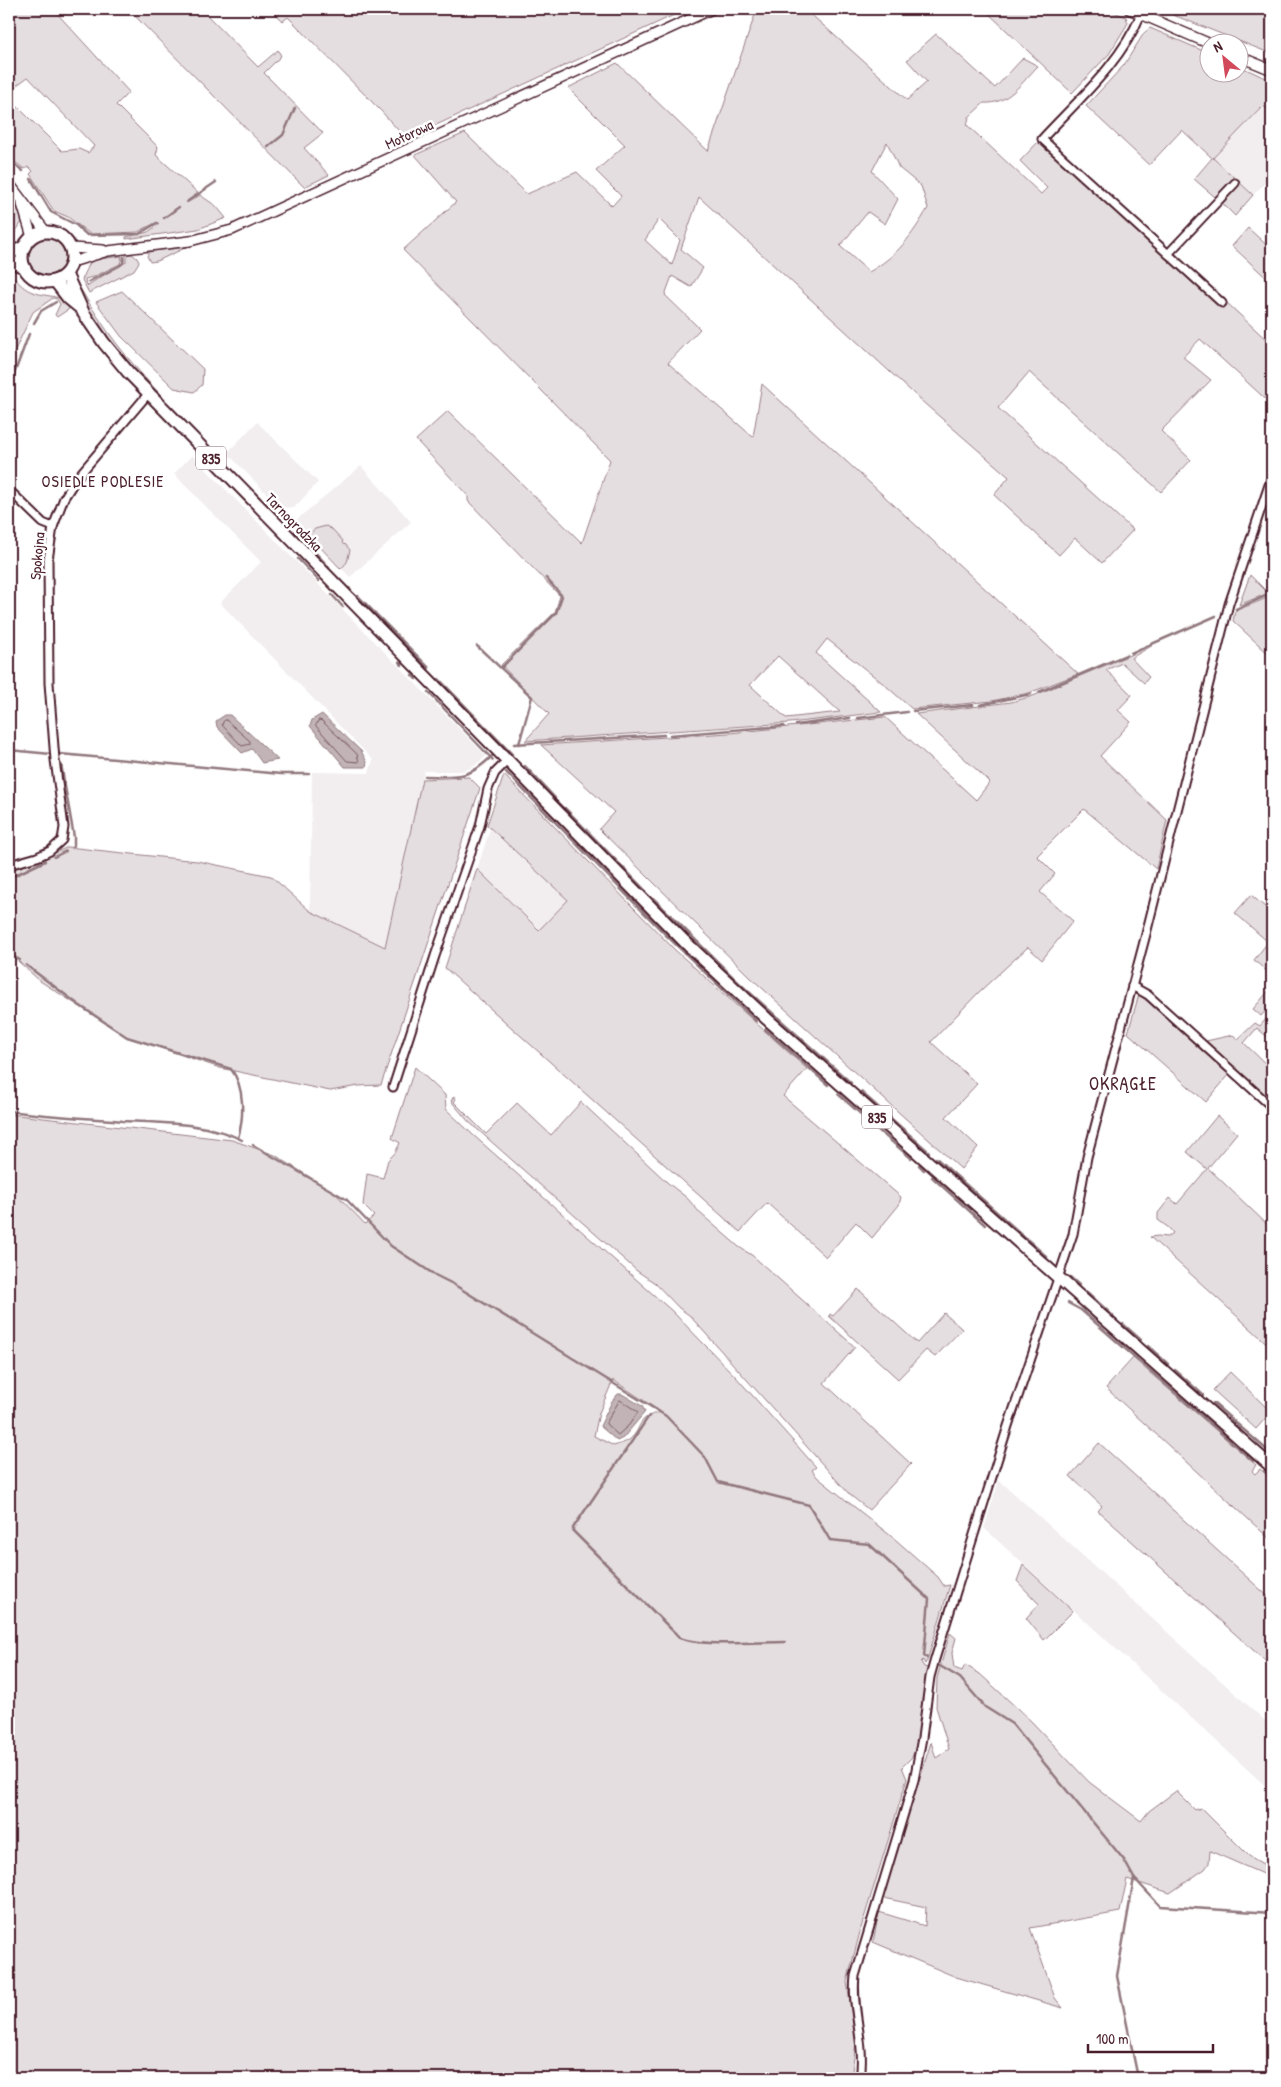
<svg xmlns="http://www.w3.org/2000/svg" width="1281" height="2087" font-family="'Patrick Hand',sans-serif">
<style>
.built{fill:#f2eeef}
.green{fill:#e5dee0;stroke:#987e86;fill-rule:evenodd}
.water{fill:#c1b3b6;stroke:#91787e}
.lines{fill:none;stroke-linecap:round;stroke-linejoin:round}
.shore{stroke:#7a5a63;stroke-width:1}
.stream{stroke:#91787e;stroke-width:2.5}
.minor-casing{stroke:#4a1f2b;stroke-width:11}
.tertiary-casing{stroke:#4a1f2b;stroke-width:12}
.primary-casing{stroke:#4a1f2b;stroke-width:15}
.minor{stroke:#fff;stroke-width:7}
.tertiary{stroke:#fff;stroke-width:9}
.primary{stroke:#fff;stroke-width:11}
.labels{text-anchor:middle;dominant-baseline:central;stroke-width:5;stroke-linejoin:round;paint-order:stroke}
.shield{fill:#fff;stroke:#80626b;stroke-width:1}
.shield-label{font-size:14px;font-weight:bold;fill:#4a1f2b}
.street-label{font-size:15px;fill:#4a1f2b;stroke:#fff}
.neighbourhood-label{font-size:16px;letter-spacing:1px;fill:#4a1f2b;stroke:#fff}
.quarter-label{font-size:18px;letter-spacing:1px;fill:#4a1f2b;stroke:#fff}
</style>
<rect width="100%" height="100%" fill="#fff"/>
<filter id="ink" filterUnits="userSpaceOnUse"><feTurbulence type="fractalNoise" baseFrequency=".02" numOctaves="2"/><feDisplacementMap in="SourceGraphic" scale="10" xChannelSelector="R" yChannelSelector="G"/><feConvolveMatrix kernelMatrix="1 2 1 2 8 2 1 2 1" color-interpolation-filters="sRGB"/></filter>
<g filter="url(#ink)">
<!-- built -->
<g class="built">
<path d="M1264,105L1272,112V178L1271,177L1253,195L1213,158Z"/>
<path d="M257,422L318,482L294,508L280,507L227,453Z"/>
<path d="M192,455L486,756L473,767L462,771H424L386,947L310,911L312,772L369,773L373,760L220,603L261,562L174,474Z"/>
<path d="M361,466L411,522L350,577L319,546L306,536L294,522Z"/>
<path d="M490,829L568,899L540,930L477,869Z"/>
<path d="M999,1480L1272,1727V1792L984,1528Z"/>
</g>
<!-- green -->
<g class="green">
<path d="M9,9H53L129,92L116,105L158,147L156,155L198,193L186,202L187,203L200,195L216,206L226,218L198,229L126,239V237L148,232L159,224L157,222L138,232L90,234L68,217L54,211L30,174L33,171L29,167L24,169L9,157V98L62,151L79,149L88,153L94,146L28,77L9,91Z"/>
<path d="M128,9H201L258,67L278,50L281,56L264,73L323,133L304,148L329,175L304,187Z"/>
<path d="M271,9H687L406,139L382,112L288,17L283,21Z"/>
<path d="M757,9H805L907,100L927,82L907,60L936,34L995,88L1023,58L1038,66C1022,82 1008,105 984,103L969,117L967,125L1041,194L1047,188L1020,161L1038,142L1219,307L1225,301L1272,345V405L1200,339L1183,357L1211,380L1161,431L1191,460L1161,492L1029,372L998,408L1133,530L1102,563L1075,538L1059,555L994,495L1009,477L925,404L699,197L681,249L703,268L691,287L672,276L665,295L700,329L668,363L753,437L762,384L1078,674L1029,693L992,701L912,709L885,685L827,639L816,653L881,712L790,723L525,741L549,714L501,665L555,612L560,596L468,501V496L416,440L448,411L582,543L610,460L403,250L456,202L415,155L465,133L527,194L577,172L612,206L621,196L596,171L625,145L568,88L617,63L708,151ZM887,142L899,168L921,186L928,208C911,237 898,255 869,272L840,246L868,212L885,224L898,199L872,171ZM659,219L680,240L672,265L645,240ZM778,656L840,712L786,718L750,685Z"/>
<path d="M984,9H1107L1126,17L1128,23L1109,54L1072,93Z"/>
<path d="M1158,9H1272V54Z"/>
<path d="M1150,28L1208,53V72H1238L1239,66L1272,81V112L1263,106L1213,158L1253,195L1235,216L1222,203L1238,185L1232,180L1215,197L1194,179L1212,158L1182,130L1149,165L1086,106L1124,65L1144,33Z"/>
<path d="M9,194L23,220L10,241L9,240Z"/>
<path d="M1248,228L1272,250V283L1232,246Z"/>
<circle cx="47" cy="257" r="18"/>
<path d="M187,247L157,261L150,262L147,256L149,252L152,251Z"/>
<path d="M132,254L137,258L139,262L134,270L89,293L82,280L91,260L122,256L120,264L93,277L85,279L86,285L89,286L91,283L126,262V255Z"/>
<path d="M9,270C27,298 38,292 64,299L69,309L57,317L55,315L60,304L57,299L53,298L33,312L9,363Z"/>
<path d="M80,288C103,328 129,362 161,395L158,398L117,353L94,319L77,290Z"/>
<path d="M122,291L203,369L202,385L194,392L174,388L121,336L96,302Z"/>
<path d="M326,526L333,530L343,541L342,543L344,545L345,544L350,550L347,562L341,569L319,546L306,536L315,529Z"/>
<path d="M1250,575L1268,593L1239,605Z"/>
<path d="M1272,596V657L1233,621L1235,611Z"/>
<path d="M1153,645L1131,658L1149,677L1144,683L1122,663L1106,670L1132,695L1118,710L1131,722L1100,756L1167,820L1156,869L1084,809L1037,856L1055,874L1040,892L1073,921L1042,960L1028,947L979,992L931,1042L977,1084L946,1117L978,1147L961,1169L750,977L599,829L614,812L541,745L730,733L885,717L976,800L990,782L916,714L1011,702L1033,696Z"/>
<path d="M504,775L675,950L807,1069L783,1096L901,1197L899,1205L872,1238L856,1222L826,1257L767,1203L740,1232L445,968L477,869L539,930L568,900L487,825Z"/>
<path d="M469,777L480,788L381,1085L358,1086L330,1091L220,1068L125,1036L40,981L9,953V870L30,864L68,847L197,861L271,876L310,911L385,947L422,779Z"/>
<path d="M1251,895L1272,913V976L1254,960L1268,942L1235,913Z"/>
<path d="M1272,987V1004L1261,1016L1253,1009Z"/>
<path d="M1139,994L1229,1075L1206,1102L1128,1033Z"/>
<path d="M1272,1012V1041L1257,1028L1244,1043L1272,1070V1101L1206,1041L1233,1035L1238,1039L1255,1023L1260,1026Z"/>
<path d="M415,1067L445,1095L446,1109L473,1135L672,1311L736,1377L816,1467L812,1470L817,1477L896,1540L938,1577L944,1586L950,1585L927,1661L925,1664L923,1660L921,1662L924,1667L928,1668L917,1744L912,1757L902,1767L907,1779L861,1928L847,1982L856,2043L851,2078H9V1114L232,1140L275,1155L335,1193L365,1224L374,1216L363,1205L367,1174L383,1178L388,1160L395,1153L400,1143L392,1138ZM613,1380L661,1412C634,1418 644,1428 629,1440C625,1443 618,1444 614,1446L594,1436L599,1413Z"/>
<path d="M454,1096L456,1099L454,1102L486,1134L517,1103L551,1135L581,1102L668,1183L687,1198L701,1214L739,1247L753,1256L855,1347L824,1383L911,1464L869,1510L850,1495L689,1315L679,1308L655,1283L637,1271L468,1121L451,1101Z"/>
<path d="M1217,1116L1237,1133L1208,1168L1272,1229V1254L1271,1256L1272,1258V1348L1150,1237L1158,1236L1168,1237L1173,1233L1169,1228L1158,1220V1213L1170,1198L1177,1204L1207,1169L1187,1152Z"/>
<path d="M858,1289L917,1343L944,1313L962,1329L935,1357L926,1350L898,1379L829,1316L830,1314L833,1316Z"/>
<path d="M1133,1358L1256,1465L1252,1471L1255,1474L1260,1469L1272,1479V1541L1106,1388Z"/>
<path d="M1230,1372L1271,1412L1256,1429L1213,1390Z"/>
<path d="M1099,1443L1272,1600V1667L1098,1511L1102,1506L1070,1476Z"/>
<path d="M1023,1565L1073,1611L1044,1640L1026,1618L1039,1604L1017,1581Z"/>
<path d="M950,1633L956,1638L952,1653L954,1668L962,1671L965,1665L980,1674L1031,1721L1089,1782L1141,1821L1149,1811L1176,1791L1195,1810L1201,1808L1249,1856L1272,1869V1878L1210,1851L1209,1863L1205,1869L1170,1893L1127,1879L1120,1912L1030,1928L1055,1998L1063,2008L956,1977L873,1942L879,1912L925,1926L926,1907L883,1898L931,1742L936,1758L949,1749L936,1707L937,1678Z"/>
</g>
<!-- water -->
<g class="water">
<path d="M322,714L361,751L367,762L366,767H345L310,726L312,720Z"/>
<path d="M225,715H230L278,760L262,763L252,749L242,753L217,727L216,721Z"/>
<path d="M618,1394H622L642,1406L645,1412L623,1438L617,1441L600,1426L612,1401Z"/>
</g>
<g class="lines">
<!-- shore -->
<g class="shore">
<path d="M226,720L250,741V744L242,746L222,725L223,722Z"/>
<path d="M319,720L322,721L357,754L359,762L347,761L316,726Z"/>
<path d="M620,1400L638,1412L629,1425L618,1435L606,1424Z"/>
</g>
<!-- stream -->
<g class="stream">
<path d="M268,147L283,135L295,108"/>
<path d="M9,160L23,171"/>
<path d="M31,179L51,212L76,225L87,235L139,234L157,223"/>
<path d="M188,201L216,182"/>
<path d="M164,218L179,207"/>
<path d="M88,282L119,266L123,263L124,257"/>
<path d="M34,323L41,311L56,302"/>
<path d="M10,385L29,334"/>
<path d="M311,548L329,567"/>
<path d="M298,559L319,581"/>
<path d="M349,588L350,589"/>
<path d="M332,595L343,607"/>
<path d="M358,596L429,668"/>
<path d="M1236,609L1270,594"/>
<path d="M477,646L532,697L519,744"/>
<path d="M1131,653L1216,616"/>
<path d="M399,662L402,665"/>
<path d="M501,668L556,613L562,596L546,578"/>
<path d="M412,675L416,679"/>
<path d="M439,679L512,754"/>
<path d="M428,692L493,760"/>
<path d="M1039,692L1126,655"/>
<path d="M980,705L1031,694"/>
<path d="M913,711L973,705"/>
<path d="M858,718L907,712"/>
<path d="M796,725L850,718"/>
<path d="M670,735L784,726"/>
<path d="M514,744L664,735"/>
<path d="M9,750L51,754"/>
<path d="M60,754L281,774H309"/>
<path d="M61,764L74,837V845L72,848"/>
<path d="M525,766L555,798"/>
<path d="M506,772L667,936L756,1021"/>
<path d="M425,776C457,776 468,780 492,756"/>
<path d="M565,808L645,890"/>
<path d="M54,857L66,851"/>
<path d="M9,878L45,861"/>
<path d="M654,899L738,982L851,1083"/>
<path d="M9,954L20,960"/>
<path d="M26,965L79,1005L127,1037L231,1069C245,1087 244,1117 238,1138"/>
<path d="M765,1029L828,1085"/>
<path d="M861,1092L929,1152"/>
<path d="M838,1094L863,1116"/>
<path d="M9,1111C47,1116 84,1118 123,1121C160,1123 208,1122 242,1140"/>
<path d="M871,1124L911,1158"/>
<path d="M253,1145L346,1199L391,1246L435,1275L453,1284L666,1416L705,1457L718,1482L809,1505L830,1540L869,1544L929,1599L924,1656L927,1658"/>
<path d="M936,1158L1047,1257"/>
<path d="M919,1165L924,1170"/>
<path d="M932,1177L985,1225"/>
<path d="M1070,1277L1079,1285"/>
<path d="M1087,1292L1113,1316"/>
<path d="M1068,1303L1081,1310L1253,1461"/>
<path d="M1123,1324L1141,1340"/>
<path d="M1148,1346L1168,1364"/>
<path d="M1175,1370L1203,1395"/>
<path d="M1213,1403L1267,1450"/>
<path d="M649,1416L573,1528V1531L680,1638C702,1647 759,1642 785,1642"/>
<path d="M1264,1471L1272,1478"/>
<path d="M940,1666L960,1678L985,1707L1012,1724L1124,1860L1134,1878L1117,1976L1138,2078"/>
<path d="M1134,1878L1160,1906L1272,1913"/>
</g>
<defs>
<g id="minor">
<path d="M1141,14C1121,63 1078,100 1042,139L1222,303"/>
<path d="M1168,254L1235,183"/>
<path d="M9,490L43,523L53,527"/>
<path d="M9,865L37,857L50,851L62,840L64,827L55,760L49,683L48,560L53,527L64,498L76,479L148,394"/>
<path d="M1132,986L1148,995L1272,1107"/>
<path d="M393,1087L435,956L480,826L488,789L495,773L507,761"/>
<path d="M860,2078C866,2043 851,2010 855,1976L914,1780L922,1738L930,1677L935,1659L1008,1426L1073,1234L1087,1157L1146,934L1229,604L1272,476"/>
</g>
<g id="tertiary">
<path d="M1129,9L1208,43"/>
<path d="M1238,56L1272,70"/>
<path d="M9,183L46,232"/>
<path d="M22,204L32,237"/>
<path d="M71,248L103,250"/>
<path d="M72,262L108,251L190,241L232,230L712,9"/>
</g>
<g id="primary">
<circle cx="47" cy="257" r="25"/>
<path d="M9,251L18,250L25,246"/>
<path d="M9,261L24,267"/>
<path d="M66,274L84,314L104,343L128,372L684,941L767,1019L1272,1467"/>
<path d="M55,281L68,298L79,307"/>
</g>
</defs>
<!-- minor casing -->
<use href="#minor" class="minor-casing"/>
<!-- tertiary casing -->
<use href="#tertiary" class="tertiary-casing"/>
<!-- primary casing -->
<use href="#primary" class="primary-casing"/>
<!-- minor -->
<use href="#minor" class="minor"/>
<!-- tertiary -->
<use href="#tertiary" class="tertiary"/>
<!-- primary -->
<use href="#primary" class="primary"/>
</g>
</g>
<g class="labels">
<!-- shield labels -->
<g class="shield">
<rect x="196" y="446.5" width="30" height="23" rx="4"/>
<rect x="862" y="1105.5" width="30" height="23" rx="4"/>
</g>
<g class="shield-label">
<text x="211" y="458">835</text>
<text x="877" y="1117">835</text>
</g>
<!-- street labels -->
<g class="street-label">
<text transform="translate(409 134) rotate(-25)">Motorowa</text>
<text transform="translate(294 522) rotate(46)">Tarnogrodzka</text>
<text transform="translate(37 556) rotate(-85)">Spokojna</text>
</g>
<!-- neighbourhood labels -->
<g class="neighbourhood-label">
<text x="103" y="481">OSIEDLE PODLESIE</text>
</g>
<!-- quarter labels -->
<g class="quarter-label">
<text x="1123" y="1083">OKRĄGŁE</text>
</g>
</g>
<!-- margin -->
<rect width="1281" height="2087" fill="none" stroke="#fff" stroke-width="30"/>
<rect x="15" y="15" width="1251" height="2057" fill="none" stroke="#4a1f2b" stroke-width="2" filter="url(#ink)"/>
<!-- north arrow -->
<g transform="translate(1224 58) rotate(331)"><circle r="24" fill="#ffffff" stroke="#b7a5aa"/>
<path d="M0-4L9 19L0 12L-9 19Z" fill="#d1495b"/>
<text y="-8" font-size="14" font-weight="bold" text-anchor="middle" fill="#4a1f2b">N</text>
</g>
<!-- scale -->
<path d="M1088 2044v8h125v-8" fill="none" stroke="#4a1f2b" stroke-width="2.5"/>
<text x="1096" y="2044" font-size="15" fill="#4a1f2b" stroke="#ffffff" stroke-width="4" paint-order="stroke">100 m</text>
</svg>
